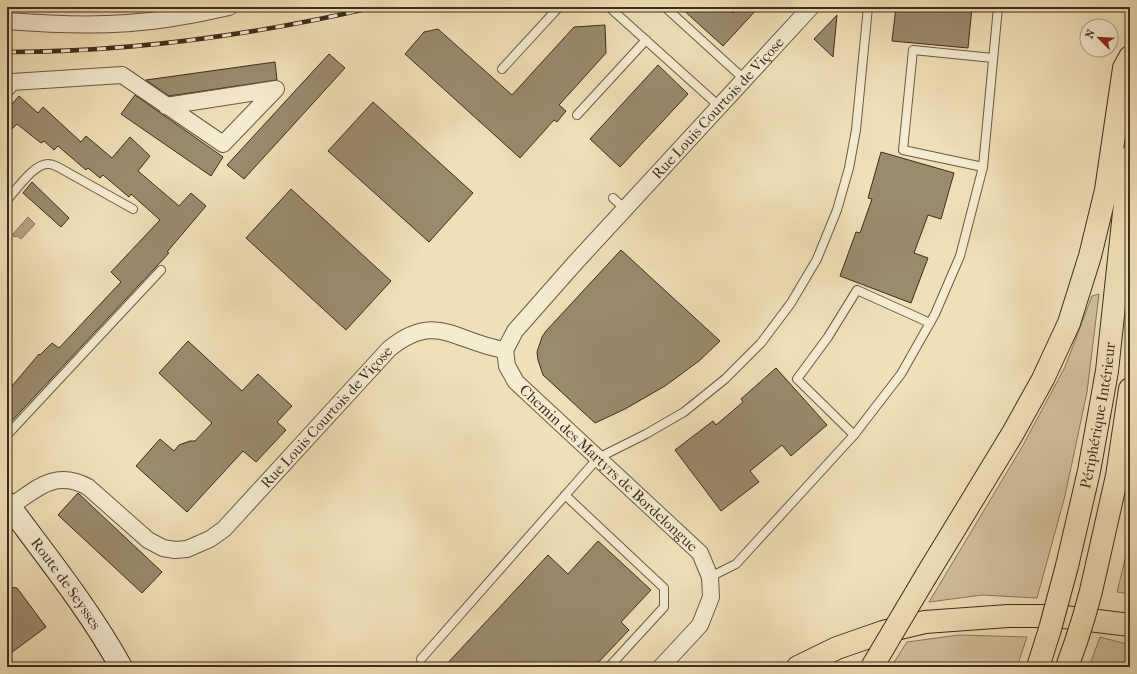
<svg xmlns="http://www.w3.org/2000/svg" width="1137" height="674" font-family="'IM FELL French Canon',serif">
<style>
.green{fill:#d2c29d;stroke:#88785c}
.water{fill:#b3a383;stroke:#84745a}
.building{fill:#9a8b6d;stroke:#3d2e1c}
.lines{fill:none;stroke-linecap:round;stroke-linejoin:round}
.service-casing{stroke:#6a5a43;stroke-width:10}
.minor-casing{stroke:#6a5a43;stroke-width:18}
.secondary-casing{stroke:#3d2e1c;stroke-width:24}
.motorway-casing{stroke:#3d2e1c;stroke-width:24}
.service{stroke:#f5ebd1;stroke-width:8}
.minor{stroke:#f5ebd1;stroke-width:16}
.secondary{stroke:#f5ebd1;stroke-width:22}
.motorway{stroke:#f0e0b8;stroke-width:22}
.rail-casing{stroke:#3d2e1c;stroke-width:4.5}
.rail{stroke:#f5ebd1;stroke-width:3;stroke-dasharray:9;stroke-linecap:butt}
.motorway-bridge-casing{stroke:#3d2e1c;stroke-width:24;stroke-linecap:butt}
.motorway-bridge{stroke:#f0e0b8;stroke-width:22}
.labels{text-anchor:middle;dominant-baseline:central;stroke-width:4;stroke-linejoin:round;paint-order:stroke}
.street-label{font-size:15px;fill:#3d2e1c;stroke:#f5ebd1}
</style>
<rect width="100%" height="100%" fill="#f0e0b8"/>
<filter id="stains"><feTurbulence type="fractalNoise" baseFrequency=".005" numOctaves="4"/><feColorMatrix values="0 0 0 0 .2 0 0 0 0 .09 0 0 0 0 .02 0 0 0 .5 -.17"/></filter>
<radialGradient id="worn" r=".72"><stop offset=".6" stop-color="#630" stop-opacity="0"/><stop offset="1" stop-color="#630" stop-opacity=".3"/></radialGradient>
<!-- green -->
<g class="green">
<path d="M1099,294L1087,392L1065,496L1037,598L982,595L929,602L1022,447L1065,367L1092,296Z"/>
<path d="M1130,539V594L1117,592Z"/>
<path d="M959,635L1027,637L1017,667H891L907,642Z"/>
<path d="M1100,637L1130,645V667H1089Z"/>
</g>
<!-- water -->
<path class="water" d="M28,217L35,224L21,239L17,236L14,237L13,234Z"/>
<!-- building -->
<g class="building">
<path d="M680,7H726L733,13L739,7H759L723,46Z"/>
<path d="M896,7H972L968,48L892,41Z"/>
<path d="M837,15L833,57L814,39Z"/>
<path d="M605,25L606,53L559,105L566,111L557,122L554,120L520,158L405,54L424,32L438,29L512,95L574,27Z"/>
<path d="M329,54L345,68L244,179L227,165Z"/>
<path d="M275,62L277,80L169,96L146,80Z"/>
<path d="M658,65L688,94L620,167L590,139Z"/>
<path d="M135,95L223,157L211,176L121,114Z"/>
<path d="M19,96L38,113L43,107L81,142L86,136L112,158L130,137L150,156L138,171L179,206L191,193L206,206L167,252L169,253L7,426V392L39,354L40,355L52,343L59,348L121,282L111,272L160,220L131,194L129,197L103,175L100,178L88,168L86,170L58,146L54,150L44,141L41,143L17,124L7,134V110Z"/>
<path d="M373,102L473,193L429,242L328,151Z"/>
<path d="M881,152L954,173L941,219L928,215L914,253L928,258L911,303L840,276L856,232L860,233L872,199L868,198Z"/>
<path d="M32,182L69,218L61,227L23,193Z"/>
<path d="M291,189L391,281L346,330L246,238Z"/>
<path d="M621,250L720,341L699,361L665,386L625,409L595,423L543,375L538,360L537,352L542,337L546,331Z"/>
<path d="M188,341L242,391L258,374L292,406L277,422L286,430L256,462L243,451L187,512L136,466L160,439L174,451L179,445L190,441H195L212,423L159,373Z"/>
<path d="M776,368L827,425L791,456L782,445L750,471L759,482L721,511L675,450L713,421L716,425L743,402L741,399Z"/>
<path d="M78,493L162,572L142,593L58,515Z"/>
<path d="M598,541L651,590L621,622L629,630L594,667H444L548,555L568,574Z"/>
<path d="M7,587L17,588L46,627L7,656Z"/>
</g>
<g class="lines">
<defs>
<g id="service">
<path d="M609,7L719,106"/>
<path d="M665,7L744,79"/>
<path d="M502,69L559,7"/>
<path d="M577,115L646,40"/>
<path d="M983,167L903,150L913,50L993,58"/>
<path d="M613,198L625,209"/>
<path d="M7,200C16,190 35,162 49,164C52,164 55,166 58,167L133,209"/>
<path d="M7,435L161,270"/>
<path d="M854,435L797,379L828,337L857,290L930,323"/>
<path d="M565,495L664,588V607L609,667"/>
<path d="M710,577L736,564L854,435L901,374L935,314L960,256L983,167L998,7"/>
<path d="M421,659L598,458L646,434L684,412L725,379L761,343L791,303L817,259L837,210L849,168L856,130L868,7"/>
</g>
<g id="minor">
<path d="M7,21C60,25 113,27 166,19C187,16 208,12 229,7"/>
<path d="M7,88L12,82L122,75L223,144L276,89L166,106"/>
<path id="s1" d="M505,350L515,331L575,263L811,7"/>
<path id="s2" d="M505,350L507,366L516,382L700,553L710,577L711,597L700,625L661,667"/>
<path id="s3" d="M10,507C36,489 55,469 88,487L148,540L163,548L175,550L187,549L210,539L224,529L389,349C437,310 456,343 505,350"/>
</g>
<g id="secondary">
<path id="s4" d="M7,503C46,556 89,609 121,667"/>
</g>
<g id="motorway">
<path id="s5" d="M1067,566L1089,471L1107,371L1130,157"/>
<path d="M1096,569L1117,476L1130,389"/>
<path d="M926,576L1013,433L1043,379L1069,323L1090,256L1106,190L1124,68L1130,57"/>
<path d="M798,667L837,648L883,632L925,622L1008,616H1056L1130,625"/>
</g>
</defs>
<!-- service casing -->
<use href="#service" class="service-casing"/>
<!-- minor casing -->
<use href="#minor" class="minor-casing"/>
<!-- secondary casing -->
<use href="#secondary" class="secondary-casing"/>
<!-- motorway casing -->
<use href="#motorway" class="motorway-casing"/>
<!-- service -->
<use href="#service" class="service"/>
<!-- minor -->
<use href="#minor" class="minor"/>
<!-- secondary -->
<use href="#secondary" class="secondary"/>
<!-- motorway -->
<use href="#motorway" class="motorway"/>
<defs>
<path id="rail" d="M7,52C131,52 254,35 375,7"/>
</defs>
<!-- rail casing -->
<use href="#rail" class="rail-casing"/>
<!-- rail -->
<use href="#rail" class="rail"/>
<defs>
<g id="motorway-bridge">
<path d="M872,667L926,576"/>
<path d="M1038,667L1050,629L1067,566"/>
<path d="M1067,667C1079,635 1089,603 1096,569"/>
</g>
</defs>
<!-- motorway-bridge casing -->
<use href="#motorway-bridge" class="motorway-bridge-casing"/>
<!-- motorway-bridge -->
<use href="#motorway-bridge" class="motorway-bridge"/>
</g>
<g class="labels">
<!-- street labels -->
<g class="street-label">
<text stroke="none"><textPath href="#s1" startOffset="323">Rue Louis Courtois de Viçose</textPath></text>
<text stroke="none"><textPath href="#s5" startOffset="154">Périphérique Intérieur</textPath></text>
<text stroke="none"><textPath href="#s3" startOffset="402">Rue Louis Courtois de Viçose</textPath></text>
<text stroke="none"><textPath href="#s2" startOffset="161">Chemin des Martyrs de Bordelongue</textPath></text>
<text stroke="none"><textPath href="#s4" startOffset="100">Route de Seysses</textPath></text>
</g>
</g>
<!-- margin -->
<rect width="1137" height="674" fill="none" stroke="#f0e0b8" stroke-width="24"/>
<rect x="8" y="8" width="1121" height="658" fill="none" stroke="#3d2e1c" stroke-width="2"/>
<rect x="12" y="12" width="1113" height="650" fill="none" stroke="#3d2e1c"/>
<!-- north arrow -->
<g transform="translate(1099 38) rotate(294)"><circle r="19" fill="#f5ebd1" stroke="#ab9f89"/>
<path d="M0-3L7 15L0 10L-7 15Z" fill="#8f2418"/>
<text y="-6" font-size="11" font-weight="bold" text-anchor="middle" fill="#3d2e1c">N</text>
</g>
<rect width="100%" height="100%" filter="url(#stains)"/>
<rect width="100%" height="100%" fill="url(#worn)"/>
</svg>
